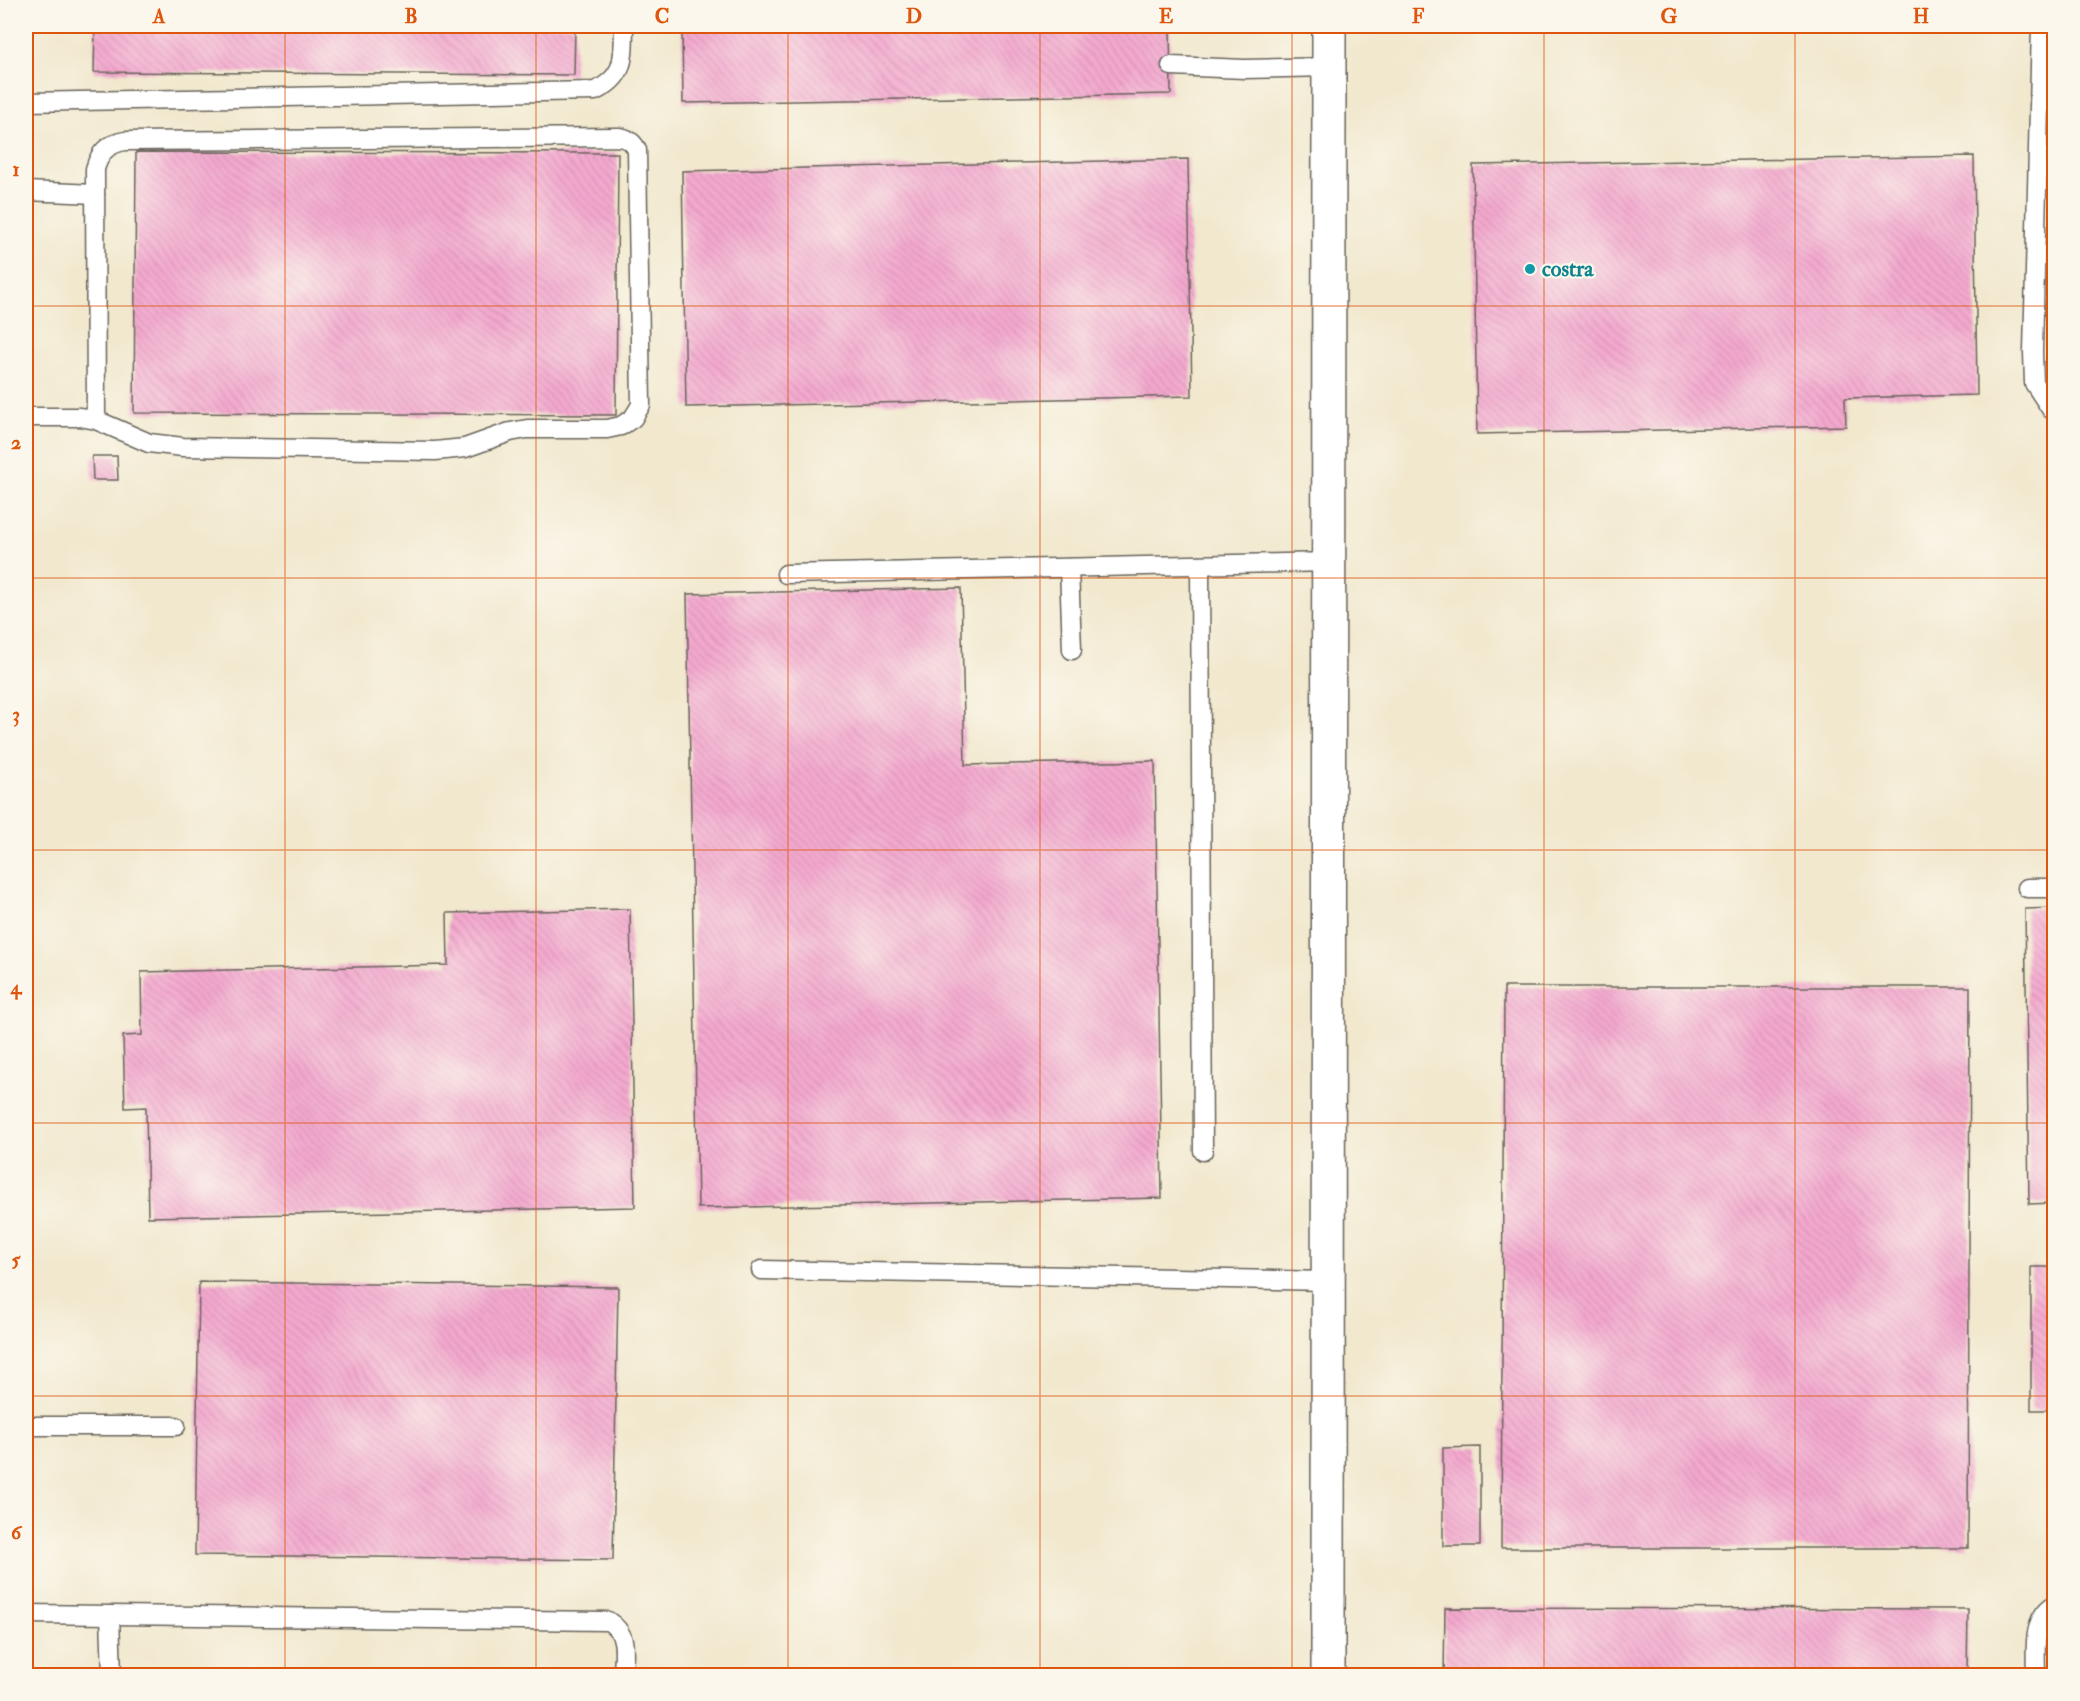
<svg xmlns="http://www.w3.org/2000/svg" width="2080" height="1701" font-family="'IM FELL Double Pica',serif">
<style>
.building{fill:url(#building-back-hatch)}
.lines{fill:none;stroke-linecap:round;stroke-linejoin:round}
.lane-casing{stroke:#67635a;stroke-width:21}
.street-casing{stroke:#67635a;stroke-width:36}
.lane{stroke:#fff;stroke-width:18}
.street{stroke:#fff;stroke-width:33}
.grid{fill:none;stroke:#de560d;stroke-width:1.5;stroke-opacity:0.55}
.culture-dot{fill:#0f9aa8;stroke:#fbf7ec;stroke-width:2}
.labels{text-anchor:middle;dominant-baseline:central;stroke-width:4.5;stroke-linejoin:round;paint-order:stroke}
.culture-label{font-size:22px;font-weight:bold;fill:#0d838f;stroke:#fbf7ec;text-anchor:start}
.neatline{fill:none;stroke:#de560d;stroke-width:2}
.grid-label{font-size:20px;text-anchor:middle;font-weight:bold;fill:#de560d}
</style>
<defs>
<pattern id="building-back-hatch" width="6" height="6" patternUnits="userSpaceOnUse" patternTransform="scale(1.5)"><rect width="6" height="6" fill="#f4a9cf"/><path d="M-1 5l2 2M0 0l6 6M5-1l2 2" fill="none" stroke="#d191b1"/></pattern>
</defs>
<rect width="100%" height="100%" fill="#fbf7ec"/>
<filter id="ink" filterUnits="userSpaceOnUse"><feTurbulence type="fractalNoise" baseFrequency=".0167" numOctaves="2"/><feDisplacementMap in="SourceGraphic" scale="12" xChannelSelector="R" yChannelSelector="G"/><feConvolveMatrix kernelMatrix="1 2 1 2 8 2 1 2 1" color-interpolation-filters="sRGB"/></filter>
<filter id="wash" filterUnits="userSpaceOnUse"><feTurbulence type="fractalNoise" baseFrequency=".008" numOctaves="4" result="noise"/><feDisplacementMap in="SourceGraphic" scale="24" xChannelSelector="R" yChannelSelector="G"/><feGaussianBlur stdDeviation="1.35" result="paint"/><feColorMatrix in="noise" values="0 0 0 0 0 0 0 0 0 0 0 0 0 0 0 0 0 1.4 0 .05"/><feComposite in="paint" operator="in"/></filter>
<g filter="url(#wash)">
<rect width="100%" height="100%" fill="#f1e8ce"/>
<g id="blocks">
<!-- building -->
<g class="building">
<path d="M95,26H575L574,75L94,72Z"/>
<path d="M682,26H1170L1171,94L683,103Z"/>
<path d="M136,152L618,153L616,415L134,413Z"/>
<path d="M1974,156L1977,395L1845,398L1846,426L1477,434L1473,165Z"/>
<path d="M1188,159L1192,396L686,407L682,171Z"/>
<path d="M92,456H117L118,480H93Z"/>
<path d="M961,588L965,765L1155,761L1162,1198L698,1208L687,594Z"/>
<path d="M2054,908V1203L2029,1204L2025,909Z"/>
<path d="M630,909L635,1207L148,1217L146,1107L125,1108L123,1036L142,1035L141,972L448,965L447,913Z"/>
<path d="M1504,987H1970L1968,1548H1501Z"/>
<rect x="2031" y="1267" width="23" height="143"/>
<path d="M199,1282L618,1287L613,1560L195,1555Z"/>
<path d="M1480,1447V1546H1443V1448Z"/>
<path d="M1445,1608L1968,1609L1967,1676H1444Z"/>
</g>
</g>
</g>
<g filter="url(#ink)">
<use href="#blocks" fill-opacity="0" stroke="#67635a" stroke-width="1.5"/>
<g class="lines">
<defs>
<g id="lane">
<path d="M2041,26L2033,352L2034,383L2051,409L2054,411"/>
<path d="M1171,66L1245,69L1329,67"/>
<path d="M26,102L595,91C627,76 623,56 624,26"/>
<path d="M26,191L95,194"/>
<path d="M26,417H80L96,420L149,443L183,447L435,451L465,448L510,432L527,429H607L621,426L633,418L641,405L637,150C633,142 628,138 619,137L125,141C107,144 100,152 95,169L96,420"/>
<path d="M1200,565L1203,1151"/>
<path d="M1069,568L1072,650"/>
<path d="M786,574L1329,562"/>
<path d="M2027,888H2054"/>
<path d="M761,1270L1329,1281"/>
<path d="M26,1426H176"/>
<path d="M26,1614L608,1621C630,1635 623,1653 623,1676"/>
<path d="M110,1615L112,1676"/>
<path d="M2036,1676C2036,1652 2031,1619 2054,1605"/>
</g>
<path id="street" d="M1328,1676L1329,26"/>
</defs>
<!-- lane casing -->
<use href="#lane" class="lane-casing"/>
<!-- street casing -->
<use href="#street" class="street-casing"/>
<!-- lane -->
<use href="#lane" class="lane"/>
<!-- street -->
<use href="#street" class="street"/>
</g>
</g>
<!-- grid -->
<path class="grid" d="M285,26V1676M536,26V1676M788,26V1676M1040,26V1676M1292,26V1676M1544,26V1676M1795,26V1676M26,306H2054M26,578H2054M26,850H2054M26,1123H2054M26,1396H2054"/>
<!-- markers -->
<circle class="culture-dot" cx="1530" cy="269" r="6"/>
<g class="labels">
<!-- culture labels -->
<g class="culture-label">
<text x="1542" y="269">costra</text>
</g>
</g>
<!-- margin -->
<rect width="2080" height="1701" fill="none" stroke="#fbf7ec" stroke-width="66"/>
<rect x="33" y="33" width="2014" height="1635" class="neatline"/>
<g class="grid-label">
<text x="159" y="23">A</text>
<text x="411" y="23">B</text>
<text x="662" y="23">C</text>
<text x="914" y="23">D</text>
<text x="1166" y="23">E</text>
<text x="1418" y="23">F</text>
<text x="1669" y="23">G</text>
<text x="1921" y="23">H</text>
<text x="16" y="176">1</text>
<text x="16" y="449">2</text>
<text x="16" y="721">3</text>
<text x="16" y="994">4</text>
<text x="16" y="1266">5</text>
<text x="16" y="1539">6</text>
</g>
</svg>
